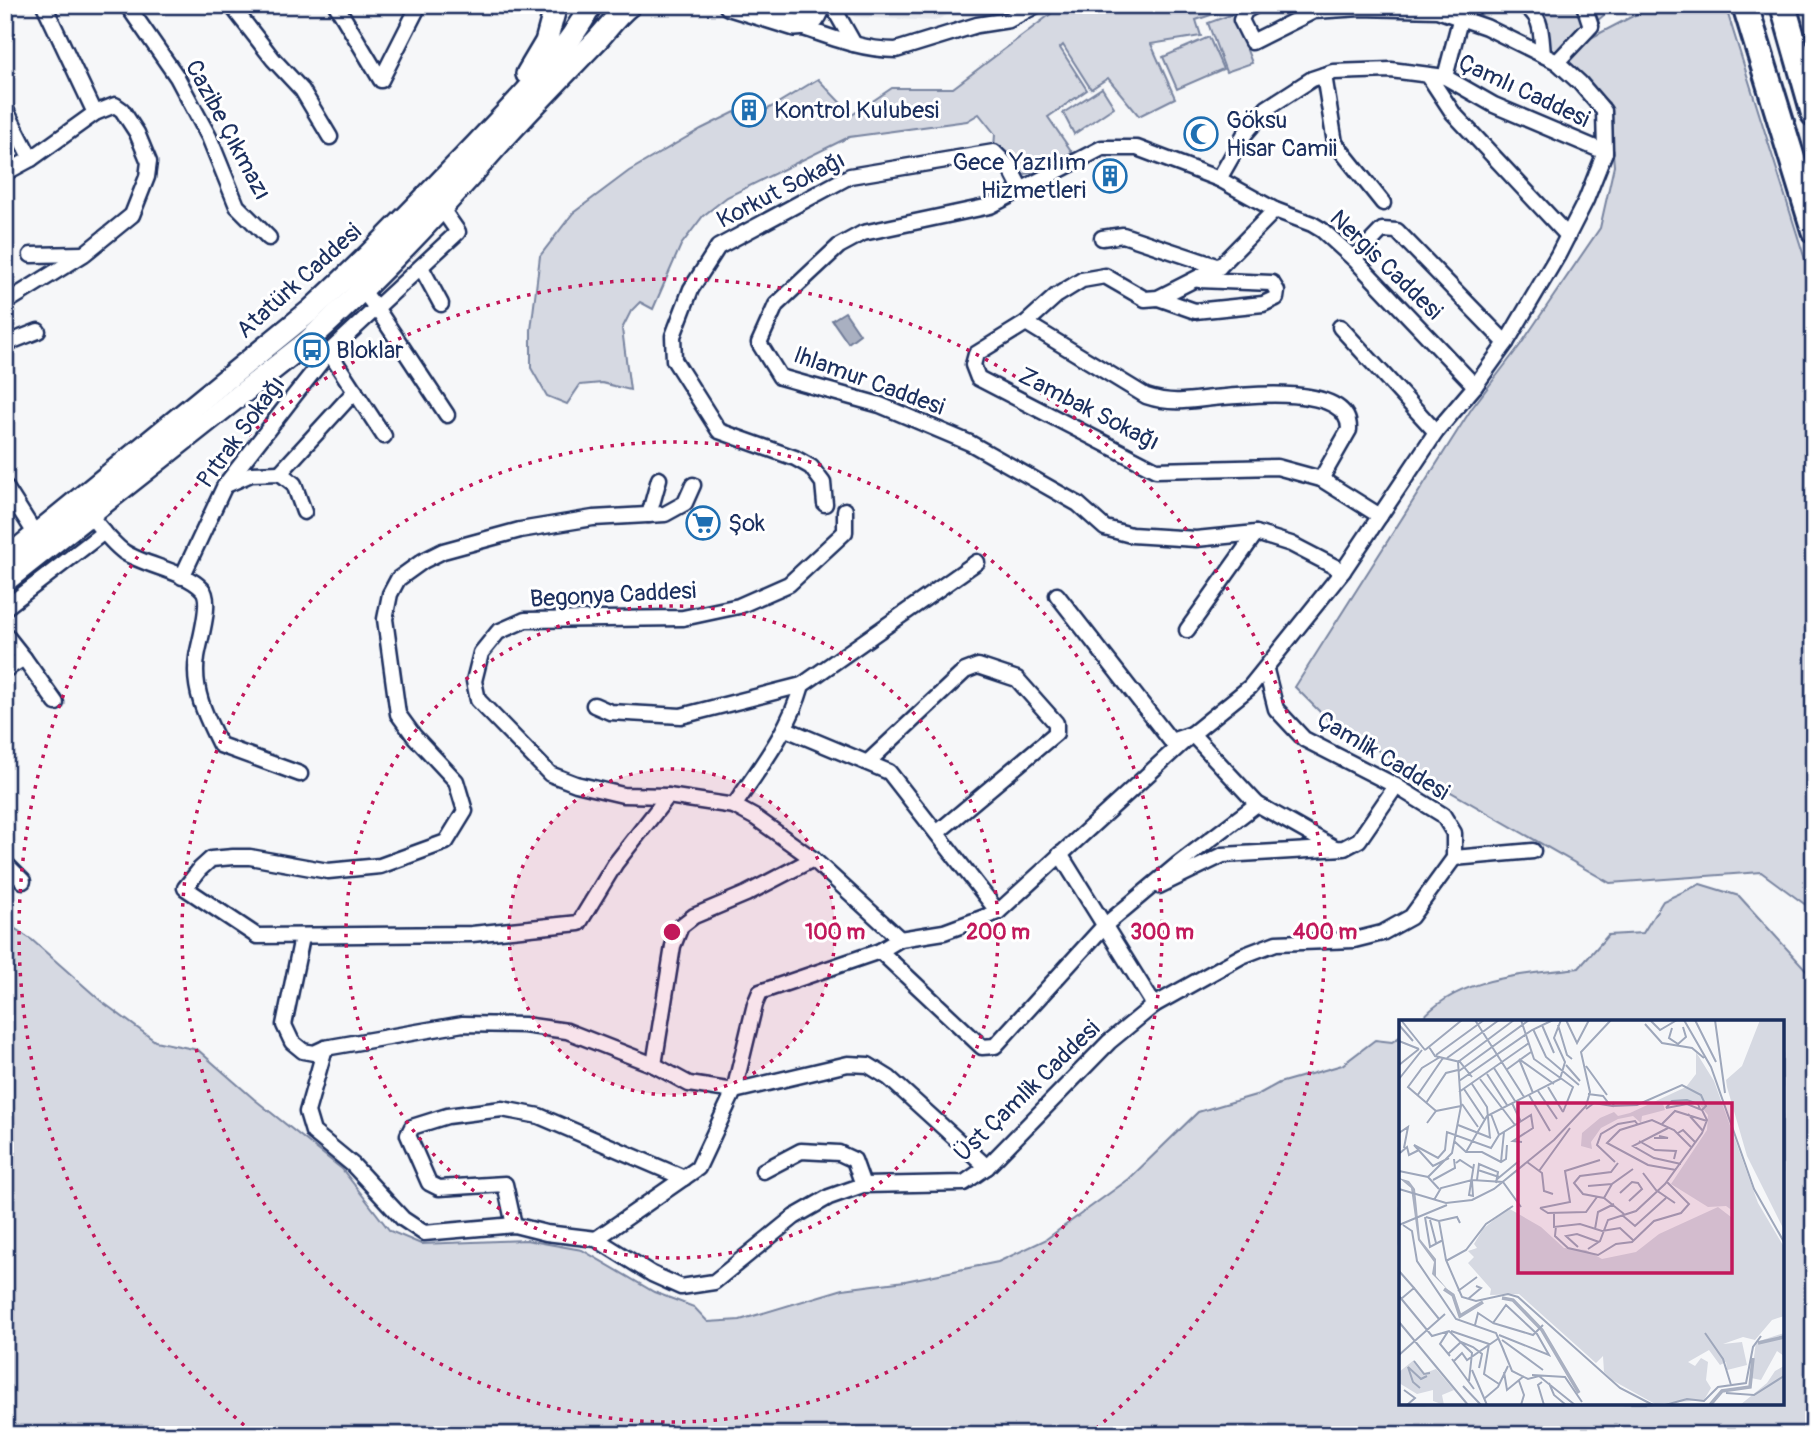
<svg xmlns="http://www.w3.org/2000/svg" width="1819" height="1440" font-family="Pangolin,sans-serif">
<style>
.built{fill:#e6e8ee}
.green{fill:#d6d9e2;stroke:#7884a0;stroke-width:2}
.water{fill:#a9b0c1;stroke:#707c99;stroke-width:2}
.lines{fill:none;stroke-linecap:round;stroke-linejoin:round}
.street-casing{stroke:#1b2f5e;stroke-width:19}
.primary-casing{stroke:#1b2f5e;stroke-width:26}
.highway-casing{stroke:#1b2f5e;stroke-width:30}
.street{stroke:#fff;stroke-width:14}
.primary{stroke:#fff;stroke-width:21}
.highway{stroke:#fff;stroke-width:24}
.ring{fill:none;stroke:#c2185b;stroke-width:3.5;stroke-dasharray:3.5 7}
.labels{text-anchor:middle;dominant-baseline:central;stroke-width:6;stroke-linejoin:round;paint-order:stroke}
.street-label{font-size:24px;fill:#1b2f5e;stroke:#fff}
.poi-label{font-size:24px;fill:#1b2f5e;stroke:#fff;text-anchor:start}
.inset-river{fill:none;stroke:#a9b0c1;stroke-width:3.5}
.inset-road{fill:none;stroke:#9ea7bb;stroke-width:2}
.view{fill:#c2185b;fill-opacity:0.15;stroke:#c2185b;stroke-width:3.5}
.inset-edge{fill:none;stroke:#1b2f5e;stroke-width:3.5}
.centre{fill:#c2185b;stroke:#fff;stroke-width:3.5}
.ring-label{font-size:21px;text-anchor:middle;font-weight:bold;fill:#c2185b;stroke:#fff;stroke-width:6;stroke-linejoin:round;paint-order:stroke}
</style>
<rect width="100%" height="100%" fill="#f6f7f9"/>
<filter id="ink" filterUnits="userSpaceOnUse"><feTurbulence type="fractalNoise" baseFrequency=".0143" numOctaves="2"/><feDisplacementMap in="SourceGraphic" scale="14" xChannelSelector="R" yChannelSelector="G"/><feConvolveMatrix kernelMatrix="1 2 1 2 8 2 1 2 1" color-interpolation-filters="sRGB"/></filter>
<g filter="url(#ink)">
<!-- built -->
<path class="built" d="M844,5H966L935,21L855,17Z"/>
<!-- green -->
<g class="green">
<path d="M1065,5H1240L1196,20L1201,36L1151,44L1175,98L1139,116L1108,78L1091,89L1063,45L1060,48L1087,90L1048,117L1072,152L1043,171L1019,175L994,148L995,134L979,114L967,121L849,137L727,197L703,216L681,245L653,309L640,302L631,311L622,329L630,390L602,383L580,385L567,404L547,396L531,368V330L540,256L573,213L629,171L701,129L735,112L743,124L818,79L852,115L892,88H953L1056,10Z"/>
<path d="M1531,5H1607L1604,15L1558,55L1654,5H1725L1814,288V911L1761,872L1610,883L1332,724L1295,687L1472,408L1521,344L1600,228L1614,166L1609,103L1554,57L1545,54Z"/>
<path d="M1233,14L1252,63L1226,72L1208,23Z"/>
<path d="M1209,37L1223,69L1177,89L1163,57Z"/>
<path d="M1102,88L1114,107L1074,134L1063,113Z"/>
<path d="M1700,884L1739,896L1808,972L1814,957V1435H5V922L32,940L101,1001L155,1041L198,1050L254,1099L342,1169L390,1231L421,1244L526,1240L582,1250L654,1292L694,1307L708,1322L740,1320L843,1289L905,1281L998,1262L1045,1240L1129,1179L1198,1112L1259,1094L1279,1083L1342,1065L1375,1040L1392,1042L1401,1036V1403H1782V1022H1419C1457,976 1524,975 1579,968L1608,935L1643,933L1663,901Z"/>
</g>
<!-- water -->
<path class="water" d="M845,312L860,334L848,343L832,320Z"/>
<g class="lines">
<defs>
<g id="street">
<path d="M44,5L95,113"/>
<path d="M127,5L177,77L209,137L237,206L269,238"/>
<path d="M231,5L273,59L302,90L330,137"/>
<path d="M336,5L381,80L419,5"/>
<path d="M832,5L854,44"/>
<path d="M1522,5C1543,14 1541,35 1543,55"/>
<path d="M798,26C830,37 862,50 896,50L977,25L1009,20L1037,5"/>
<path d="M1557,62L1591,26L1584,5"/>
<path d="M1324,75L1335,143L1383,203"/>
<path d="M1428,75L1453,113L1568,236"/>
<path d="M1445,77L1464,5"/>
<path d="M5,108L31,159"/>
<path d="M5,173L31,159L95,113L115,105L122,110L137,133L149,162L147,177L132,215L84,254L5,303"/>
<path d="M1219,179L1244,135L1267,108L1312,79L1333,72L1391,70L1445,77L1494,105L1605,152"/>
<path d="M1275,210L1219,267L1158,298L1145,299L1105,276L1082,280L1056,296L1026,323L976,354L973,365L978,378L1156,470L1277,467L1321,479L1380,516"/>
<path d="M1102,238L1123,235L1219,267"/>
<path d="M31,255L83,254"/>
<path d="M1354,259L1382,230L1397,231L1506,343"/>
<path d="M421,267L441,304"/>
<path d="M363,291L377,309L447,415"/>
<path d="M1158,298L1195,311L1263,304L1276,298L1277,291L1272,283L1199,280"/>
<path d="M1026,323L1146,396C1158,400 1170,402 1183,401C1215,399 1351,376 1349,430L1321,479"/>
<path d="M1340,327L1436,432"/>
<path d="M5,344L38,331"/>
<path d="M329,352L384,436"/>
<path d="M280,473L355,391"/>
<path d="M226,485L251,474L280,473L294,484L304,512"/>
<path d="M5,486L36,535"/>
<path d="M825,504L823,483L811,467L795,458L719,431L674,360L673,336L691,289L718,247L850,176L994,152L1010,168L1022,191"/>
<path d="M84,508C96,522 109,541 124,552C145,566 185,571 202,589C213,600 199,642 197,657C192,690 206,717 220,745L300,774"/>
<path d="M845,510V532L789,584L739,606L683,618L525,620L498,632L481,653L474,681L478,700L550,774L576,784L623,795L668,796L734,806L756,818L813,859L900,939"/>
<path d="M649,515L659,479"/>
<path d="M1343,571L1291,544L1256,533L1196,539L1131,535L1105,528L1078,504L970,443L880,405L780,377L759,343L776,305L839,246L863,233L990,206L1102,148H1137L1219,179L1275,210L1312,224L1322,230L1354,259L1475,386"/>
<path d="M182,577L225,485L294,396L329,352L458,232L442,209"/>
<path d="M1057,595L1171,741L1192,734L1257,804L1335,848"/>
<path d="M5,608L104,532"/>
<path d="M1187,630L1256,533"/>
<path d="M5,634L24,658L5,670"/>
<path d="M24,658L56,703"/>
<path d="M594,705L610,712L681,716L802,685"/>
<path d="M786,729L889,772L998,912"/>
<path d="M868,762L965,671L978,666L1017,679L1056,723V733L938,832"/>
<path d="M668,796L615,864L579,923L472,934L257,936L185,888L200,869L211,859L233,857H250L328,871L380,866L446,842L465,811L456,781L414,736L398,714L385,619L390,594L398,579L423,561L443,551L520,530L593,518L665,514L685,503L693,485"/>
<path d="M734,806C760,767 789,731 802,685L977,562"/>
<path d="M1060,854L1154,1005"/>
<path d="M1454,858L1533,851"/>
<path d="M5,863L23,881"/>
<path d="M1159,886L1223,855L1344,848L1359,840L1396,786"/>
<path d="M302,937L284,1025L292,1042L303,1051L314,1053L325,1048L463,1024L524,1025L567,1031L654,1065L689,1084L734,1091L848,1064L868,1065L889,1078L987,1167"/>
<path d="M880,951L982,1047L995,1046L1104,926L1178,864L1257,804"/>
<path d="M325,1048L307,1112L313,1132L353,1165L403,1219L424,1233L514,1225L546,1233L596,1239L652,1274L681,1287L714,1282L794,1217L829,1197L863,1185L964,1183L987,1167L1109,1042L1154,1005L1242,956L1276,943L1354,940L1382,933L1411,917L1454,858V833L1443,815L1396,786L1304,739L1276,709L1266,670"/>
<path d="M654,1065L673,946L681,926L694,916L746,894L813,859"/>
<path d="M763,1171L801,1151L839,1153L854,1160L863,1185"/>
<path d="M514,1225L505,1184L439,1188L429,1183L408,1135L412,1127L447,1116L502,1109L539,1116L684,1178"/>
<path d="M596,1239L698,1168L734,1091L755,1004L760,992L880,951L900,939L944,932L998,912L1192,734L1250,687L1343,571L1436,432L1475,386L1506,343L1558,255L1586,200L1605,152L1604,111L1580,83L1557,62L1486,27L1437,10L1361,8L1314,11L1252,42L1241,20L1245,11L1256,5"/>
</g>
<g id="primary">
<path d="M730,5L795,25C810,25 816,19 820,5"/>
<path d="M527,74L546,42L556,5"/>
<path d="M5,560L310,311C368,258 421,202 476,145C516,102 563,58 591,5"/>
<path d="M5,581L307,342C374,281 435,217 494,149C527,112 562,76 597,40C608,28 617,15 630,5"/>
</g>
<g id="highway">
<path d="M1745,5L1814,230"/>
<path d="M1783,5L1814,114"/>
</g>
</defs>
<!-- street casing -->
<use href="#street" class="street-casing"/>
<!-- primary casing -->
<use href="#primary" class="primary-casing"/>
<!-- highway casing -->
<use href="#highway" class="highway-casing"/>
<!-- street -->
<use href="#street" class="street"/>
<!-- primary -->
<use href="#primary" class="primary"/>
<!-- highway -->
<use href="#highway" class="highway"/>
</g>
</g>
<!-- distance rings -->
<circle cx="672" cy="932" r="163" fill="#c2185b" fill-opacity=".12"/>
<g class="ring">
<circle cx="672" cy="932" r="163"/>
<circle cx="672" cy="932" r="326"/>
<circle cx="672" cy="932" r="490"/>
<path d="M252 1432A653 653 0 1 1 1092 1432"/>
</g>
<!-- icons -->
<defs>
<symbol id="building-ring" viewBox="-11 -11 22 22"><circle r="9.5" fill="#fff" stroke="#1f6fb2" stroke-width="1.5"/><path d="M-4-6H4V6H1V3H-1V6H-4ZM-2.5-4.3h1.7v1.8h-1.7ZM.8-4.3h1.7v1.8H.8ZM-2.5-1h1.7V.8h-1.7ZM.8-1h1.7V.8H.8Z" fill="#1f6fb2"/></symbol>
<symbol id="mosque-ring" viewBox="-11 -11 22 22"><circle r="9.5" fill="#fff" stroke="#1f6fb2" stroke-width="1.5"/><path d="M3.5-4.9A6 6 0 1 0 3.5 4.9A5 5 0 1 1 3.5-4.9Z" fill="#1f6fb2"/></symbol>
<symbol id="bus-ring" viewBox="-11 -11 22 22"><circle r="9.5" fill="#fff" stroke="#1f6fb2" stroke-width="1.5"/><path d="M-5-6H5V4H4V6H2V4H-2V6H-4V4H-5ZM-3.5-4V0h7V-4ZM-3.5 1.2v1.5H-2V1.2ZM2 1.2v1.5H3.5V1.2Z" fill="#1f6fb2"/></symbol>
<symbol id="supermarket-ring" viewBox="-11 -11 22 22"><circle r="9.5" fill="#fff" stroke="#1f6fb2" stroke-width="1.5"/><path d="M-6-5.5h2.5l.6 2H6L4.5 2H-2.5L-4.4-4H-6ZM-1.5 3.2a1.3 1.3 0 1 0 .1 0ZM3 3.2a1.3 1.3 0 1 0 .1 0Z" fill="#1f6fb2"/></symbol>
</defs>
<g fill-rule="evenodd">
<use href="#building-ring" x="730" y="91" width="38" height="38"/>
<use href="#mosque-ring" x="1182" y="115" width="38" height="38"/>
<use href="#building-ring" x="1091" y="157" width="38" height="38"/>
<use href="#bus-ring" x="293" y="331" width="38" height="38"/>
<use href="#supermarket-ring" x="684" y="504" width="38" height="38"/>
</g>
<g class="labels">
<!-- street labels -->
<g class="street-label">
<text transform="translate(1524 91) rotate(25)">Çamlı Caddesi</text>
<text transform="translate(228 130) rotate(62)">Cazibe Çıkmazı</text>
<text transform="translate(781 190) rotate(-27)">Korkut Sokağı</text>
<text transform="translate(1386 265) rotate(44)">Nergis Caddesi</text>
<text transform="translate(299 281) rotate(-42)">Atatürk Caddesi</text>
<text transform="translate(869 381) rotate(20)">Ihlamur Caddesi</text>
<text transform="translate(1089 409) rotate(27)">Zambak Sokağı</text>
<text transform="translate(241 432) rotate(-54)">Pıtrak Sokağı</text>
<text transform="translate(613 595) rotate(-3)">Begonya Caddesi</text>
<text transform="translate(1383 756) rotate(31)">Çamlik Caddesi</text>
<text transform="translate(1027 1091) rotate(-44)">Üst Çamlik Caddesi</text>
</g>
<!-- poi labels -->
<g class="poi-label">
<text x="774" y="110">Kontrol Kulubesi</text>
<text x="1226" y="120">Göksu<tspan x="1226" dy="28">Hisar Camii</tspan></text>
<text x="1086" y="162" text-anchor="end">Gece Yazılım<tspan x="1086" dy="28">Hizmetleri</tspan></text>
<text x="336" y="350">Bloklar</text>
<text x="728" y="523">Şok</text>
</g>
</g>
<!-- overview -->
<g transform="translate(1399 1020)">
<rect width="385" height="385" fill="#f6f7f9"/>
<path d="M361,0H385V210L348,136L328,67L327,60L343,46ZM297,32L315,61L359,183L385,227V296L373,300L356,320L344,317L324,324L343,322L348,345L328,350L327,342L321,345L310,330L289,342L296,346L302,338L309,342L307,360L312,368L305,380L256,384L213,360L205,352L204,336L197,343L120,274L91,275L92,269L69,243L75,237L69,231L78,228L75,224L84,209L109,188L142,207L165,228L187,230L203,239L237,232L260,214L319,187L332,197L334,191L327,186L309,187L272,164L308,110L309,95L299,83L274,80L264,84L266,90L243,96L242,103L234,96L219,99L202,108L192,122L193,129L182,126L183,113L201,98L215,92L219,96L231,93L287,67L297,54ZM385,313V336L378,331L362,360L352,358L357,322ZM15,340L26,353L37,349L55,370L43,375L45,385L34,381V370L18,374L0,363V352ZM385,346V385H341L368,363L376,351Z" fill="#d6d9e2"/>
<path d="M0,158L10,161L16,169L21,219L37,239V256L50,271L33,254L35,242L19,220L12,168Z" fill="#a9b0c1"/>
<path class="inset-river" d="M45,269L54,275L61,296L84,282M103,278L114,280L143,310L180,373M359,323L385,317M311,385L323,371L351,367L354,338"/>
<path class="inset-road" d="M2,0L26,30M76,0L125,77M122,0L135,39L174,67L164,92M167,0L178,23L190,0M251,0L261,10L278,0M285,0L312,47L355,169L385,222M296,0L317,42M316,0L326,73M246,4L263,23L293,28L305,38M0,5L14,21M143,5L155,33M159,5L168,35L173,39M273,8L270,18L279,24L287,17L284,7M134,9L147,37L180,65M0,21L20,29M30,27L36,36L61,42L73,57M26,30L63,0M37,35L85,0M48,38L100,0M120,39L155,64M120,39L134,73M59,42L115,0M0,45L20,29M167,45L181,61M187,46L208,75M95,48L116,81M107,50L132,32M60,51L130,0M88,54L108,85M0,59L23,30M81,59L116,105M60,61L133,10L154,0M73,64L88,87L91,118M149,67L164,92M65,69L85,99M139,71L158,99M60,72L130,23M189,74L204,76L211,85M130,75L151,111M18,76L44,38M27,83L47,53L59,50M113,83L122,102M63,84L79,107M213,86L238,85L283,65L302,75L307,86L303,90M267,88L273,81L288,80L299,84L301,89M187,89L195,83L214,86L215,82M37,91L9,67L23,48L41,37M92,94L100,115M289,94L304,111M28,103L37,91L62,86M263,104L276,91L308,101M59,105L92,118M269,108L234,126L255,138L282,144M0,113L9,107L5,128M279,113L284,110L297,123M255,118H269L260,116M55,121L67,132H83L102,142L107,139L108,125M240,121L256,130L277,131L275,139M67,132L88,96L161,59L166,42L155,18L162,0M1,133L8,127L10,135L20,130M50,138L34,146L15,125L39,138L46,130L48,112L92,128L100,115L132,95L134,108L114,121L123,122M102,142L105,112M128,142L143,153L145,171L154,174M216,142L198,125L202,114L219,104L236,101L239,105M57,143L61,140L75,149M219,143L212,152L181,156L175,163L184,174L205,178L225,194M79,150L100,157M277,150L249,145L208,123L221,110L253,100L275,110L293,128M0,151L29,157L40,169M140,151L171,108M244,153L257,170L276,183M29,157L53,133L62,86L59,42M34,160L56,148L55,139M78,160L80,144L99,152L97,163M97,160L120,141M73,161L74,176L70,175L75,144M189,166L213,164M0,169L47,183L73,180L95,169L155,120L187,86L191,72L182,32L212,0M221,173L233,162L239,163L243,169L230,181M205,178L213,164L234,149M35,180L42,168L73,160L104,162L122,187M141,188L171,182L166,151L201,140M141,188L149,193L187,192L198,177M155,193V207L181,204L203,211L221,208L235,221M223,195L236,206L267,178M26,197L31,227L44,220M27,197L40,201L47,240L63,277L77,281L109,274L119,277L221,368L254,385M31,200L37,223M40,201L58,197L61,203M0,205L48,185M4,205L13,211L18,241L57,299L97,313L105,331M157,206L156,216L169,228L199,235L217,224L233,222L255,201L282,193L290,184L268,162M196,209L199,192L215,184M179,227L167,216L178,214L200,222M189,229L201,221L209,200L237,191L266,164L303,113L308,100L303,90L288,84L267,88M47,241L67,230L87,204L114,186M0,251L15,268L2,279M15,268L40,299M59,271L78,257M0,276L33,316L50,311L73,333L70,361M69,279L82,268L77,266M0,302L69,385M94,303L134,315L144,305M76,305L79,293L94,303L107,285L138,314L150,335L100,315M52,311L90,324L85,354L100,364M43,313H48L41,324L51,336M306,313L324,339L332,365M103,320L144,350M104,329L113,351L129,359L140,356L176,385M49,334L62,322L74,327L83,334L80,348M0,335L46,294M53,339L75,369M15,341L25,354L31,353M55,341L63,333L68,340L100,318M73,350L88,385M105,352L108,370L125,356M133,355L166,357L183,382M120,361L125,375L122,385M143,362L139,365L145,385M150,363L155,375L167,385M64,366L82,385M21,368L14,362L9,347L22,359L28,356M5,370L16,378L8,385M327,373L355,375L385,356M86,378L99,367L109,346M266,385L288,379L305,381L319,367L347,363L354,327L362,316"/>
<path class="view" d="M119,83H333V253H119Z"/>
<rect width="385" height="385" class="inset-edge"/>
</g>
<circle cx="672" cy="932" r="10" class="centre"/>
<g class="ring-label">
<text x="835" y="939">100 m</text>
<text x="998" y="939">200 m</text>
<text x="1162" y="939">300 m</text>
<text x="1325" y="939">400 m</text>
</g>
<!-- margin -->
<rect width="1819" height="1440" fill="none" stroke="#fff" stroke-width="28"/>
<rect x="14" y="14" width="1791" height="1412" fill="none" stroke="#1b2f5e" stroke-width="2.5" filter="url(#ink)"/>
</svg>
